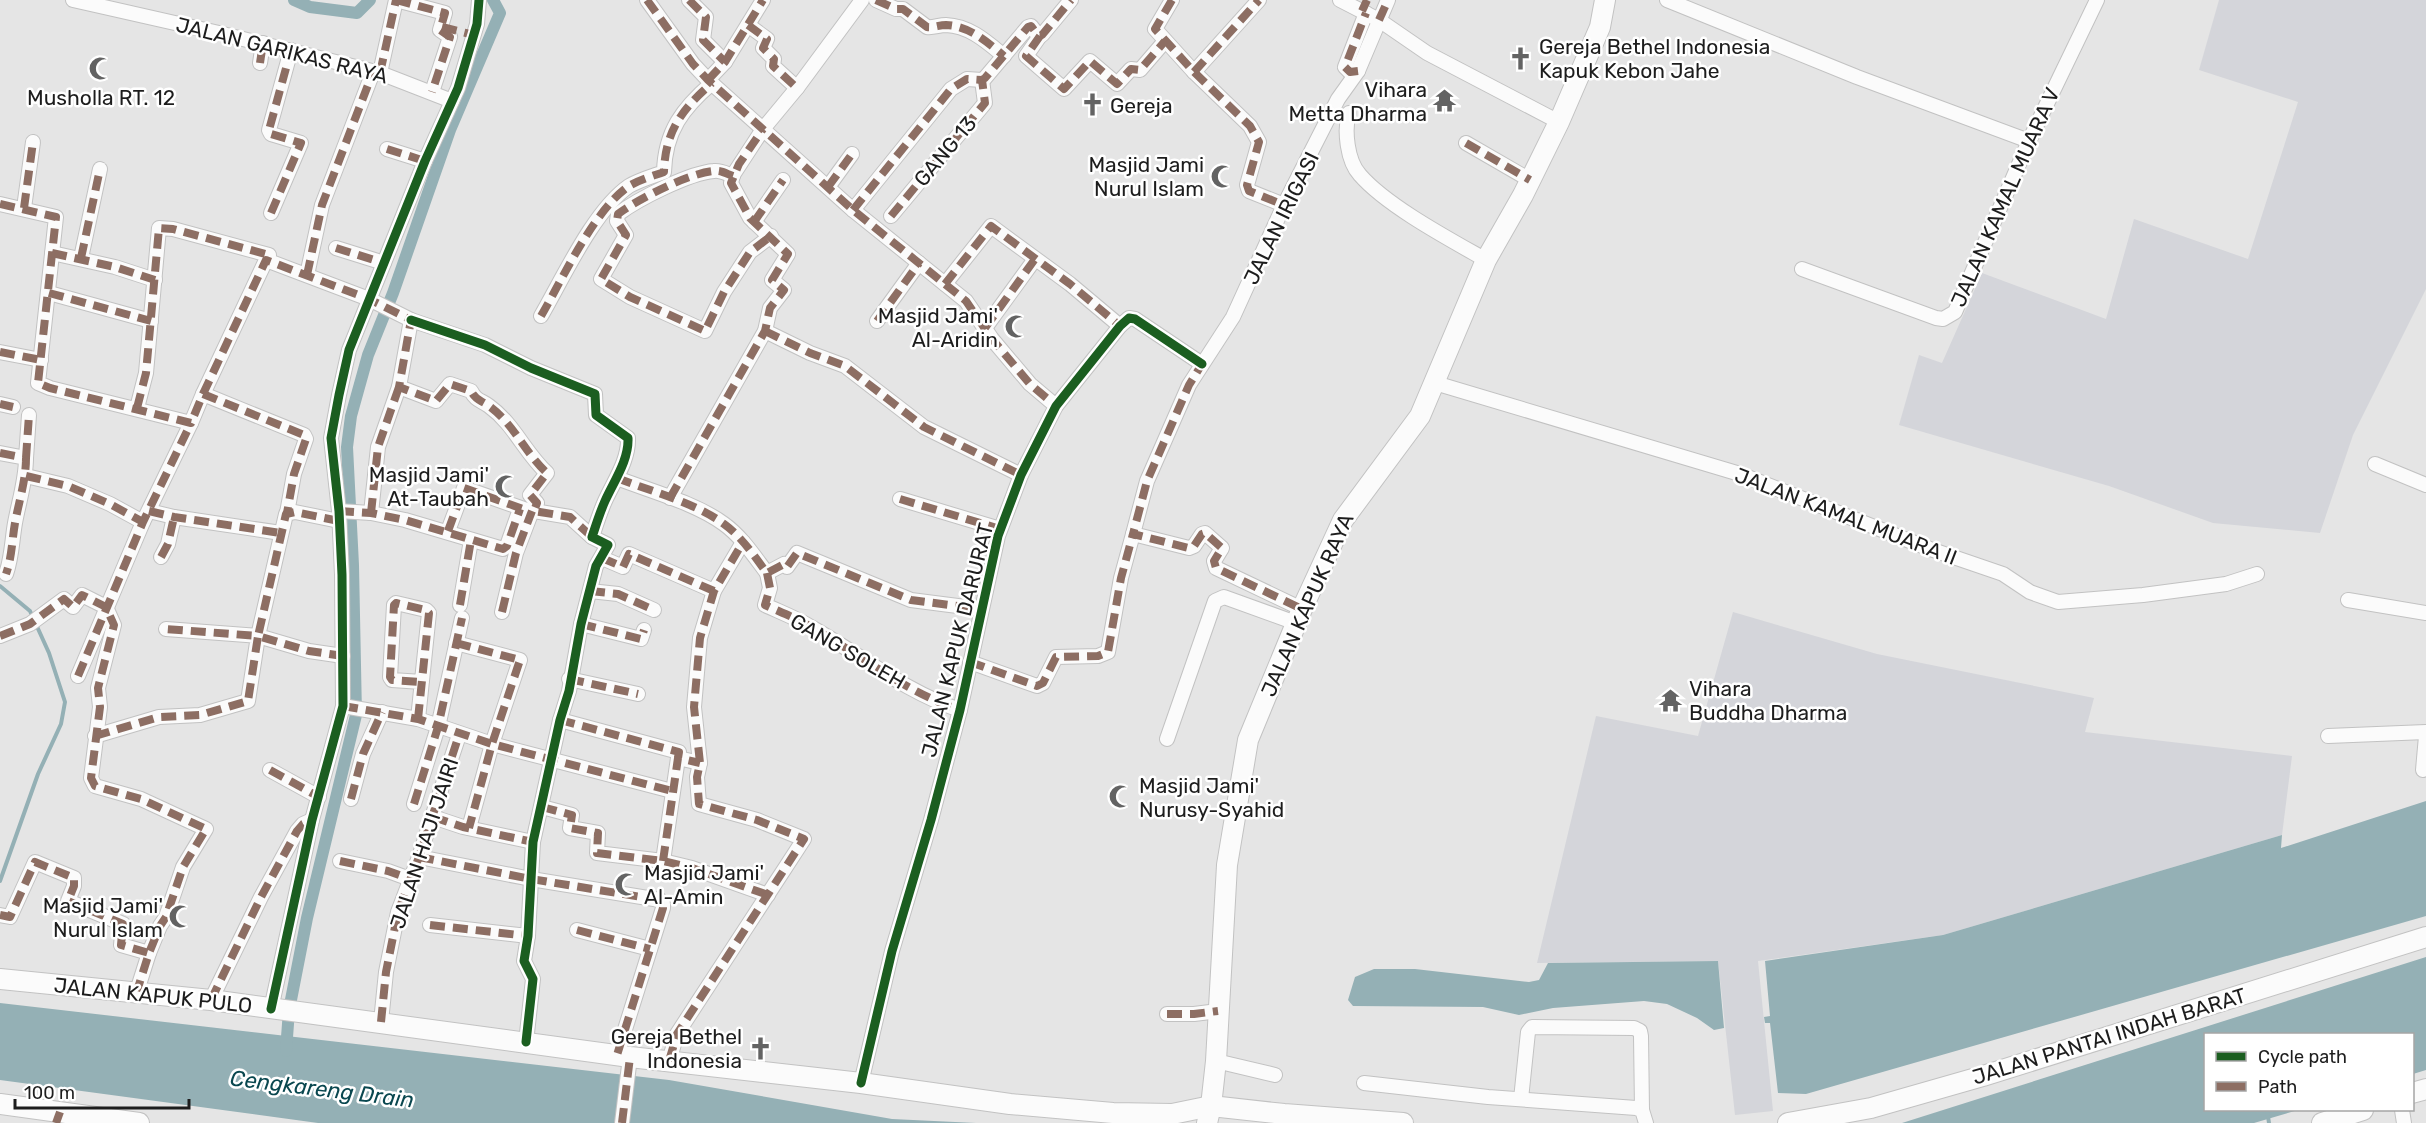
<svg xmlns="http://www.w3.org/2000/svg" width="2426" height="1123" font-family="Rubik,sans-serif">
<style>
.built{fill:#d4d5da}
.water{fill:#94b0b5}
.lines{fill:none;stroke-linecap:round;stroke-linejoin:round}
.stream{stroke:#94b0b5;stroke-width:4}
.canal{stroke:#94b0b5;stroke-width:12}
.minor-casing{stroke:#c2c2c2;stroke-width:16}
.secondary-casing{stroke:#c2c2c2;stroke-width:22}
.minor{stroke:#fbfbfb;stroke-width:14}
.secondary{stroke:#fbfbfb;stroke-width:20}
.quiet{stroke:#8d6e63;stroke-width:8;stroke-dasharray:15 8;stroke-linecap:butt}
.cycleway-casing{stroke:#fff;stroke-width:13}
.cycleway{stroke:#1b5e20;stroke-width:9}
.labels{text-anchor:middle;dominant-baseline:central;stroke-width:5;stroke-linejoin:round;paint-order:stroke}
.poi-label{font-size:21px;fill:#1d1d1d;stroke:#fff;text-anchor:end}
.street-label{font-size:21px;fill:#1d1d1d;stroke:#fff}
.water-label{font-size:22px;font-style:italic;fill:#09474f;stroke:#fff}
</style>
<rect width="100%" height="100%" fill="#e5e5e5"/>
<!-- built -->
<g class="built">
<path d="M2219,0H2426V289L2353,435L2320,533L2213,523L2109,486L1899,425L1919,355L1942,363L1982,273L2106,319L2134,219L2248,259L2298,102L2199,70Z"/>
<path d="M1733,612L1877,654L2094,698L2085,732L2292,756L2282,835L1943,935L1758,961L1773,1111L1735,1115L1718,961L1537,963L1596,716L1698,736Z"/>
</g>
<!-- water -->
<g class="water">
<path d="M2426,801V916L1806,1094L1778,1093L1770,1023H1765L1764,1017L1770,1016L1765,961L1943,935L2282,835L2281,848Z"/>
<path d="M2426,957V1070L2413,1074L2412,1034H2206V1110H2298L2254,1123H1902Z"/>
<path d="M1718,961L1724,1028L1714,1030L1697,1018L1667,1004L1644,1001L1553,1008L1519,1015L1483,1007L1353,1006L1348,1000L1355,977L1374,969H1415L1529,982L1539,980L1548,963Z"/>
<path d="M0,1003L669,1080L892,1119L976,1123H318L0,1080Z"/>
</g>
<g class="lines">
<!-- stream -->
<g class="stream">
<path d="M0,586L30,611L49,653L65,702L61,724L38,774L0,881"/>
<path d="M2267,1110L2269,1123"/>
</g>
<!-- canal -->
<g class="canal">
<path d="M294,0L310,7L357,13L370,0"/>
<path d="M286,1051L289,1010L307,918L356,715L353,565L347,447L351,416L368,355L393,293L450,130L500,13L493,0"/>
</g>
<defs>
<g id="minor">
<path d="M73,0L219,33L380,73L452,101"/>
<path d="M396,0L445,13L440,30L450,37L432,92"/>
<path d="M647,0L693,64L708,80L853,210L966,301L992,339L1030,384L1056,406"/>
<path d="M689,0L706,17L703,40L725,62"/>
<path d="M876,0L896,9H903L927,27C933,28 939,25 946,25C970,26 987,42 1004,56"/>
<path d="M1172,0L1155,29L1194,72L1250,126L1259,142L1247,185L1249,191L1284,205"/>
<path d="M1340,0L1379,20L1427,53L1559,122"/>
<path d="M1667,0L1857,77L2029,141"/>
<path d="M748,25L767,39L763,48L774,59L773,66L797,88"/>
<path d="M1040,36L1026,56L1064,89L1090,61L1117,84L1131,69L1140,70L1165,41"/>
<path d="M260,63L263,43"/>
<path d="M1358,71L1350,72L1345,67L1366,13"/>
<path d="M1194,72L1259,0"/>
<path d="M380,73L396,0"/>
<path d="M708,80L725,62L763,0"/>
<path d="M1349,113C1344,130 1347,161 1360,175C1387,206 1449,239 1486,260"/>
<path d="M1466,143L1530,180"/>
<path d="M387,149L425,161"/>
<path d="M733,176C727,174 721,170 714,171C689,173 638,199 618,214L617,221L626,235L601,279L630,297L705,331L724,292L750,252L771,236"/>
<path d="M828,187L852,154"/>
<path d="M0,204L56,217L38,383L50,388L191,423L203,394L304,435L306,439L294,474L287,513"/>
<path d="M24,208L33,142"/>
<path d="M853,210L951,89L967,79L982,80L985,78L1028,27L1031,26L1038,35H1042L1071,0"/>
<path d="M271,213L301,143L271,134L269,130L291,50"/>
<path d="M891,216L985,103L982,80"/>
<path d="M754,222L783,180"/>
<path d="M336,248L384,263"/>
<path d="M52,253L115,267L155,280"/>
<path d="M81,258L100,169"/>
<path d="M1802,269L1936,318L1943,319L1955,312L2029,141L2097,0"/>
<path d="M307,275L322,205L373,72"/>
<path d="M945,284L991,226L1070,284L1120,326"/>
<path d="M49,293L151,321"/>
<path d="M541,316C563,278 594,210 629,186C639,180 653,176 664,172C665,131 683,108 712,83"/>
<path d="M411,320L485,345L531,368L595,394L596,415L628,438C629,460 614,481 605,501C600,512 596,525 592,537L608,545L596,566L581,624L569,691L560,720L533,842L528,936L524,961L533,979L526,1042"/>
<path d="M877,321L919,263"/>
<path d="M985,328L1035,259"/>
<path d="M765,331L810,353L845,366L924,427L1021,475"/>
<path d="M0,352L41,360"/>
<path d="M1435,383L1740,474L1930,549L2003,574L2030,592L2058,602L2143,595L2226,584L2257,574"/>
<path d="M203,394L266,260L369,299L411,320L399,387L436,401L450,384L471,391C476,401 481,400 489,406C514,424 525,453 547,473L530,495L537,503L534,511L570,517L592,537"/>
<path d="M0,404L13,407"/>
<path d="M137,408L146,373L159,228L173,229L269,255"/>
<path d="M0,453L26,458C26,480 19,501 15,523C12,540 12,557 6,574"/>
<path d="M26,458L29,415"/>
<path d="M2375,464L2426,485"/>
<path d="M26,476L68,486L110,504L143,522"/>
<path d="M617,478C650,491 696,503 724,524C742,537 754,556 767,573L784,564L787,567L797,553L911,600L981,609"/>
<path d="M670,498L765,331L770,308L784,290L772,280L788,254L750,218L731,183L733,175L763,129L797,88L862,0"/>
<path d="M900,499L1000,529"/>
<path d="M149,511L174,517L281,533"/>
<path d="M339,511L371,513L405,520L503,549L507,546L520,509"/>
<path d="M371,513L378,447L399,387"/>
<path d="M339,521L295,512L286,514L258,636L309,651L343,656"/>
<path d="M448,531L464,488L527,510"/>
<path d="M161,557L168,544L174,517"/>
<path d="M602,558L623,567L629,554L714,591"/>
<path d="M767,573L770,588L765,605C780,612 796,618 811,627C861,655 905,692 960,710"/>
<path d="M590,591L618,594L654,610"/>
<path d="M2348,600L2426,613"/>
<path d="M460,605L471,540"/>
<path d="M1302,609L1216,568L1214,561L1222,548L1205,533L1202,534L1194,546L1189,548L1133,534L1147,481L1189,385L1233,317L1284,205L1338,99L1358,71L1388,0"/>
<path d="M502,612L516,553L532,511"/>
<path d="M581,624L641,639L644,630"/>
<path d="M0,636L30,624L64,599L73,607L82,595L106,607L114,625L98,688L100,707L91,778L95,786L141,799L206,829L183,867L166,917L160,926L149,953L137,991"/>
<path d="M456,643L520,660L492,744L469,828"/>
<path d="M970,662L1037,686L1043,683L1056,657L1098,656L1108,652L1121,578L1133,534"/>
<path d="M78,676L143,522L191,423"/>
<path d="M569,679L638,694"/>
<path d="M343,706L418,719L492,744L672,791"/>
<path d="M418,719L429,613L426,610L396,603L394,605L390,677L392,680L422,682"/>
<path d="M560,720L679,752L678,758"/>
<path d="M95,736L159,717L200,715L248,701L258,636L166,629"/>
<path d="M2328,736L2426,732"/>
<path d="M1167,739L1215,601L1224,597L1296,623"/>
<path d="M270,770L319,797"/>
<path d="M2423,770L2426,736"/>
<path d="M351,799L363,754L382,712"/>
<path d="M414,804L438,727L462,618"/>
<path d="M542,807L572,815L570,828L598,833L597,853L663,861L692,868L768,895"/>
<path d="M433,817L463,827L533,842"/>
<path d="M419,857L531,879L660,900L663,904V908L617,1055"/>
<path d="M340,861L388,871L410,879"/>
<path d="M663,861L678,758L700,763"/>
<path d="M0,915L10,917L35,862L74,878V886L68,901L123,924L121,945L149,953"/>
<path d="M430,925L528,936"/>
<path d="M577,930L650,949"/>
<path d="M211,1000L261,897L297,831L303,824L312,820"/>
<path d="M271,1009L312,820L343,706L342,575L339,511L331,438L339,395L349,350L425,161L458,88L477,24L479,0"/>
<path d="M1167,1014H1194L1218,1011"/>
<path d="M381,1022L386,972L398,912L419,857L459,735"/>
<path d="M669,1061L677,1034L804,839L757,820L699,804L697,777L700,763L694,707L700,638L714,591L743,542"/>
<path d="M1216,1061L1275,1075"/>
<path d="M861,1083L892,951L931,820L960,710L998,536L1021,475L1056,406L1120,326L1129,318L1135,319L1202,364"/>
<path d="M1364,1083L1488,1097L1636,1108L1642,1110L1646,1123"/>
<path d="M1521,1099L1528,1032L1532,1027L1634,1028L1640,1031L1641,1036L1642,1110"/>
<path d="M2402,1110L2404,1123"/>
<path d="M622,1123L630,1057"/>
</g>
<g id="secondary">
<path d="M0,979L211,1000L630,1057L861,1083L1010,1104L1113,1113L1172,1114L1211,1106L1284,1114L1403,1123"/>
<path d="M2412,1093L2426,1089"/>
<path d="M0,1104L139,1123"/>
<path d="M1207,1123L1211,1106L1216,1061L1227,865L1248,740L1302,609L1343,520L1420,416L1486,260L1523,195L1559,122L1600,27L1605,0"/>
<path d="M1788,1123L1871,1108L1983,1076L2426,937"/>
<path d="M2322,1123L2363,1110"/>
</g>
</defs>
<!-- minor casing -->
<use href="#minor" class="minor-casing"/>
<!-- secondary casing -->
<use href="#secondary" class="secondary-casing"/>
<!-- minor -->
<use href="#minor" class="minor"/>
<!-- secondary -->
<use href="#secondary" class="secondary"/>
<!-- quiet -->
<g class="quiet">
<path d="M396,0L445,13L440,30L450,37L432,92"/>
<path d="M647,0L693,64L708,80L853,210L966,301L992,339L1030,384L1056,406"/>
<path d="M689,0L706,17L703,40L725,62"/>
<path d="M876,0L896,9H903L927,27C933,28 939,25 946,25C970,26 987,42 1004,56"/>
<path d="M1172,0L1155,29L1194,72L1250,126L1259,142L1247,185L1249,191L1284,205"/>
<path d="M1362,11L1367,0"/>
<path d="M1379,20L1388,0"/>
<path d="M748,25L767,39L763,48L774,59L773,66L797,88"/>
<path d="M442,27L474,35"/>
<path d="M1040,36L1026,56L1064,89L1090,61L1117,84L1131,69L1140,70L1165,41"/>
<path d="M219,38V33"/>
<path d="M260,63L263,43"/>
<path d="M1358,71L1350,72L1345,67L1366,13"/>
<path d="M1194,72L1259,0"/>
<path d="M380,73L396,0"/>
<path d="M708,80L725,62L763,0"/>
<path d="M1466,143L1530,180"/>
<path d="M387,149L425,161"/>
<path d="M733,176C727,174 721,170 714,171C689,173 638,199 618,214L617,221L626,235L601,279L630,297L705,331L724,292L750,252L771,236"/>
<path d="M828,187L852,154"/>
<path d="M0,204L56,217L38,383L50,388L191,423L203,394L304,435L306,439L294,474L287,513"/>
<path d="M24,208L33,142"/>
<path d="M853,210L951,89L967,79L982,80L985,78L1028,27L1031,26L1038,35H1042L1071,0"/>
<path d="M271,213L301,143L271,134L269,130L291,50"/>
<path d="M891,216L985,103L982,80"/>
<path d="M754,222L783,180"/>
<path d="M336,248L384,263"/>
<path d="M52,253L115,267L155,280"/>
<path d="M81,258L100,169"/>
<path d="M307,275L322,205L373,72"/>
<path d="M945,284L991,226L1070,284L1120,326"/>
<path d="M49,293L151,321"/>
<path d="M541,316C563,278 594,210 629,186C639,180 653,176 664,172C665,131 683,108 712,83"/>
<path d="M877,321L919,263"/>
<path d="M985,328L1035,259"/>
<path d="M765,331L810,353L845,366L924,427L1021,475"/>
<path d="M0,352L41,360"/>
<path d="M1198,361L1202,364L1189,385L1147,481L1133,534L1189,548L1194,546L1202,534L1205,533L1222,548L1214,561L1216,568L1302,609"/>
<path d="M203,394L266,260L369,299L411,320L399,387L436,401L450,384L471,391C476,401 481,400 489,406C514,424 525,453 547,473L530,495L537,503L534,511L570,517L592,537"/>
<path d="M0,404L13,407"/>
<path d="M137,408L146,373L159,228L173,229L269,255"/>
<path d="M0,453L26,458C26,480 19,501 15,523C12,540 12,557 6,574"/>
<path d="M26,458L29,415"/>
<path d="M26,476L68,486L110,504L143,522"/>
<path d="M617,478C650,491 696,503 724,524C742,537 754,556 767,573L784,564L787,567L797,553L911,600L981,609"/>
<path d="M670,498L765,331L770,308L784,290L772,280L788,254L750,218L731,183L739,164L763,129"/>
<path d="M900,499L1000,529"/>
<path d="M149,511L174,517L281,533"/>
<path d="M339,511L371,513L405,520L503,549L507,546L520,509"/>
<path d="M371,513L378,447L399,387"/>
<path d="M339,521L295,512L286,514L258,636L309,651L343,656"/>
<path d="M448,531L464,488L526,510"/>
<path d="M161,557L168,544L174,517"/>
<path d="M602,558L623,567L629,554L714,591"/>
<path d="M767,573L770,588L765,605C780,612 796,618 811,627C861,655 905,692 960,710"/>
<path d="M590,591L618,594L654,610"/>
<path d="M460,605L471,540"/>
<path d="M502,612L516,553L532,511"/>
<path d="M581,624L641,639L644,630"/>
<path d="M0,636L30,624L64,599L73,607L82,595L106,607L114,625L98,688L100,707L91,778L95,786L141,799L206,829L183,867L166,917L160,926L149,953L137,991"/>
<path d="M456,643L520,660L492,744L469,828"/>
<path d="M970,662L1037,686L1043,683L1056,657L1098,656L1108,652L1121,578L1133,534"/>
<path d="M78,676L143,522L191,423"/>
<path d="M569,679L638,694"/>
<path d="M343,706L418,719L492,744L672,791"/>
<path d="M418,719L429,613L426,610L396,603L394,605L390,677L392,680L422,682"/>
<path d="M560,720L679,752L678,758"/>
<path d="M95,736L159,717L200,715L248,701L258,636L166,629"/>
<path d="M270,770L319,797"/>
<path d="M351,799L363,754L382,712"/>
<path d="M414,804L438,727L462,618"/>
<path d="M542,807L572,815L570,828L598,833L597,853L663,861L692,868L768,895"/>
<path d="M433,817L463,827L533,842"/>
<path d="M419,857L531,879L660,900L663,904V908L617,1055"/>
<path d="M340,861L388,871L410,879"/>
<path d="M663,861L678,758L700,763"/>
<path d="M0,915L10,917L35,862L74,878V886L68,901L123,924L121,945L149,953"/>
<path d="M430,925L528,936"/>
<path d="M577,930L650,949"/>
<path d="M211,1000L261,897L297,831L303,824L312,820"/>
<path d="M1167,1014H1194L1218,1011"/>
<path d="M381,1022L386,972L398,912L419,857L459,735"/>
<path d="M669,1061L677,1034L804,839L757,820L699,804L697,777L700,763L694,707L700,638L714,591L743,542"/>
<path d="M56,1123L60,1112"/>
<path d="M622,1123L630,1057"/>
</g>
<defs>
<g id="cycleway">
<path d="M411,320L485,345L531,368L595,394L596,415L628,438C629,460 614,481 605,501C600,512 596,525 592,537L608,545L596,566L581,624L569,691L560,720L533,842L528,936L524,961L533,979L526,1042"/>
<path d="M271,1009L312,820L343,706L342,575L339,511L331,438L339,395L349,350L425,161L458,88L477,24L479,0"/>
<path d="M861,1083L892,951L931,820L960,710L998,536L1021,475L1056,406L1120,326L1129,318L1135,319L1202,364"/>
</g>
</defs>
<!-- cycleway casing -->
<use href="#cycleway" class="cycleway-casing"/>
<!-- cycleway -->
<use href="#cycleway" class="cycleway"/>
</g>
<!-- icons -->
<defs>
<symbol id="church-bare" viewBox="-9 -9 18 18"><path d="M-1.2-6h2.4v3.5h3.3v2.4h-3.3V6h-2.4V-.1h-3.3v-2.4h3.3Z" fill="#636363" stroke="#fff" stroke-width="2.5" paint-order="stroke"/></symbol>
<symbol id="mosque-bare" viewBox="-9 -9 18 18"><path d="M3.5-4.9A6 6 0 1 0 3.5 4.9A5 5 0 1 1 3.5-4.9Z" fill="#636363" stroke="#fff" stroke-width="2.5" paint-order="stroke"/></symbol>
<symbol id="temple-bare" viewBox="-9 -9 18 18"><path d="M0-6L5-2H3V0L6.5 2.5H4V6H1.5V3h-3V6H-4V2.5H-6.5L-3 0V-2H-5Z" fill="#636363" stroke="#fff" stroke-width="2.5" paint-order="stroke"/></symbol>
</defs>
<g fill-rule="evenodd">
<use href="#church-bare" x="1504" y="42" width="33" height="33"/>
<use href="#mosque-bare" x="84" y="52" width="33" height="33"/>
<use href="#temple-bare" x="1428" y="84" width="33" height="33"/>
<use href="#church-bare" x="1076" y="88" width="33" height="33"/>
<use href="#mosque-bare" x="1206" y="160" width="33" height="33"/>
<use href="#mosque-bare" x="1000" y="310" width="33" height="33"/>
<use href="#mosque-bare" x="490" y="470" width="33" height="33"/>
<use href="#temple-bare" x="1654" y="684" width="33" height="33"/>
<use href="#mosque-bare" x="1104" y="780" width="33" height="33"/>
<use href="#mosque-bare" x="610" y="868" width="33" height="33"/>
<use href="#mosque-bare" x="164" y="900" width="33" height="33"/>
<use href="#church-bare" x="744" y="1032" width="33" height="33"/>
</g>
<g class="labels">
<!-- poi labels -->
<g class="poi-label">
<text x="1539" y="46" text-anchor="start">Gereja Bethel Indonesia<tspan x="1539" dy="24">Kapuk Kebon Jahe</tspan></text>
<text x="1427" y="89">Vihara<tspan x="1427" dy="24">Metta Dharma</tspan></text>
<text x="101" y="97" text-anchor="middle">Musholla RT. 12</text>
<text x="1110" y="105" text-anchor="start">Gereja</text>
<text x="1204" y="164">Masjid Jami<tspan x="1204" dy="24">Nurul Islam</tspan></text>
<text x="998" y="315">Masjid Jami'<tspan x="998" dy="24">Al-Aridin</tspan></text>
<text x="489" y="474">Masjid Jami'<tspan x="489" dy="24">At-Taubah</tspan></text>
<text x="1689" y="688" text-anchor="start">Vihara<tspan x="1689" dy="24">Buddha Dharma</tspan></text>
<text x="1139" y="785" text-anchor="start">Masjid Jami'<tspan x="1139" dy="24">Nurusy-Syahid</tspan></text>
<text x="644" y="872" text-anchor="start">Masjid Jami'<tspan x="644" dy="24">Al-Amin</tspan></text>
<text x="163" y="905">Masjid Jami'<tspan x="163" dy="24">Nurul Islam</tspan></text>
<text x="742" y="1036">Gereja Bethel<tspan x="742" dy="24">Indonesia</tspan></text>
</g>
<!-- street labels -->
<g class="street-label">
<text transform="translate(282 50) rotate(14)">JALAN GARIKAS RAYA</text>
<text transform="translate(945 151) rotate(-50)">GANG 13</text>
<text transform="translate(2005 197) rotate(-66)">JALAN KAMAL MUARA V</text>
<text transform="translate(1281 218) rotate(-64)">JALAN IRIGASI</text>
<text transform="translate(1846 516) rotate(21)">JALAN KAMAL MUARA II</text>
<text transform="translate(1307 605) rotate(-66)">JALAN KAPUK RAYA</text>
<text transform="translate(957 640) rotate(-76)">JALAN KAPUK DARURAT</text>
<text transform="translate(848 651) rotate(30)">GANG SOLEH</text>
<text transform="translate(424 843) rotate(-72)">JALAN HAJI JAIRI</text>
<text transform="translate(153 995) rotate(6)">JALAN KAPUK PULO</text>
<text transform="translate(2109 1036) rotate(-17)">JALAN PANTAI INDAH BARAT</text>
</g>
<!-- water labels -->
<g class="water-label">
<text transform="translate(322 1089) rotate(7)">Cengkareng Drain</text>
</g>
</g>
<!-- legend -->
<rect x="2204" y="1033" width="210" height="78" fill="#ffffff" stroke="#a5a5a5" stroke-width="1.5"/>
<rect x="2216" y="1052" width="30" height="9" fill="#1b5e20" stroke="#a5a5a5" stroke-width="1.5"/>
<text x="2258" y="1063" font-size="18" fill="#1d1d1d">Cycle path</text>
<rect x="2216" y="1082" width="30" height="9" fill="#8d6e63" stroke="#a5a5a5" stroke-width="1.5"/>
<text x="2258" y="1093" font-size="18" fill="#1d1d1d">Path</text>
<!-- scale -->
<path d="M15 1099v9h174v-9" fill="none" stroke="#1d1d1d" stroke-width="3"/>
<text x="24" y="1099" font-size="18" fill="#1d1d1d" stroke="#ffffff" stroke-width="4.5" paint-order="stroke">100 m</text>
</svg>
